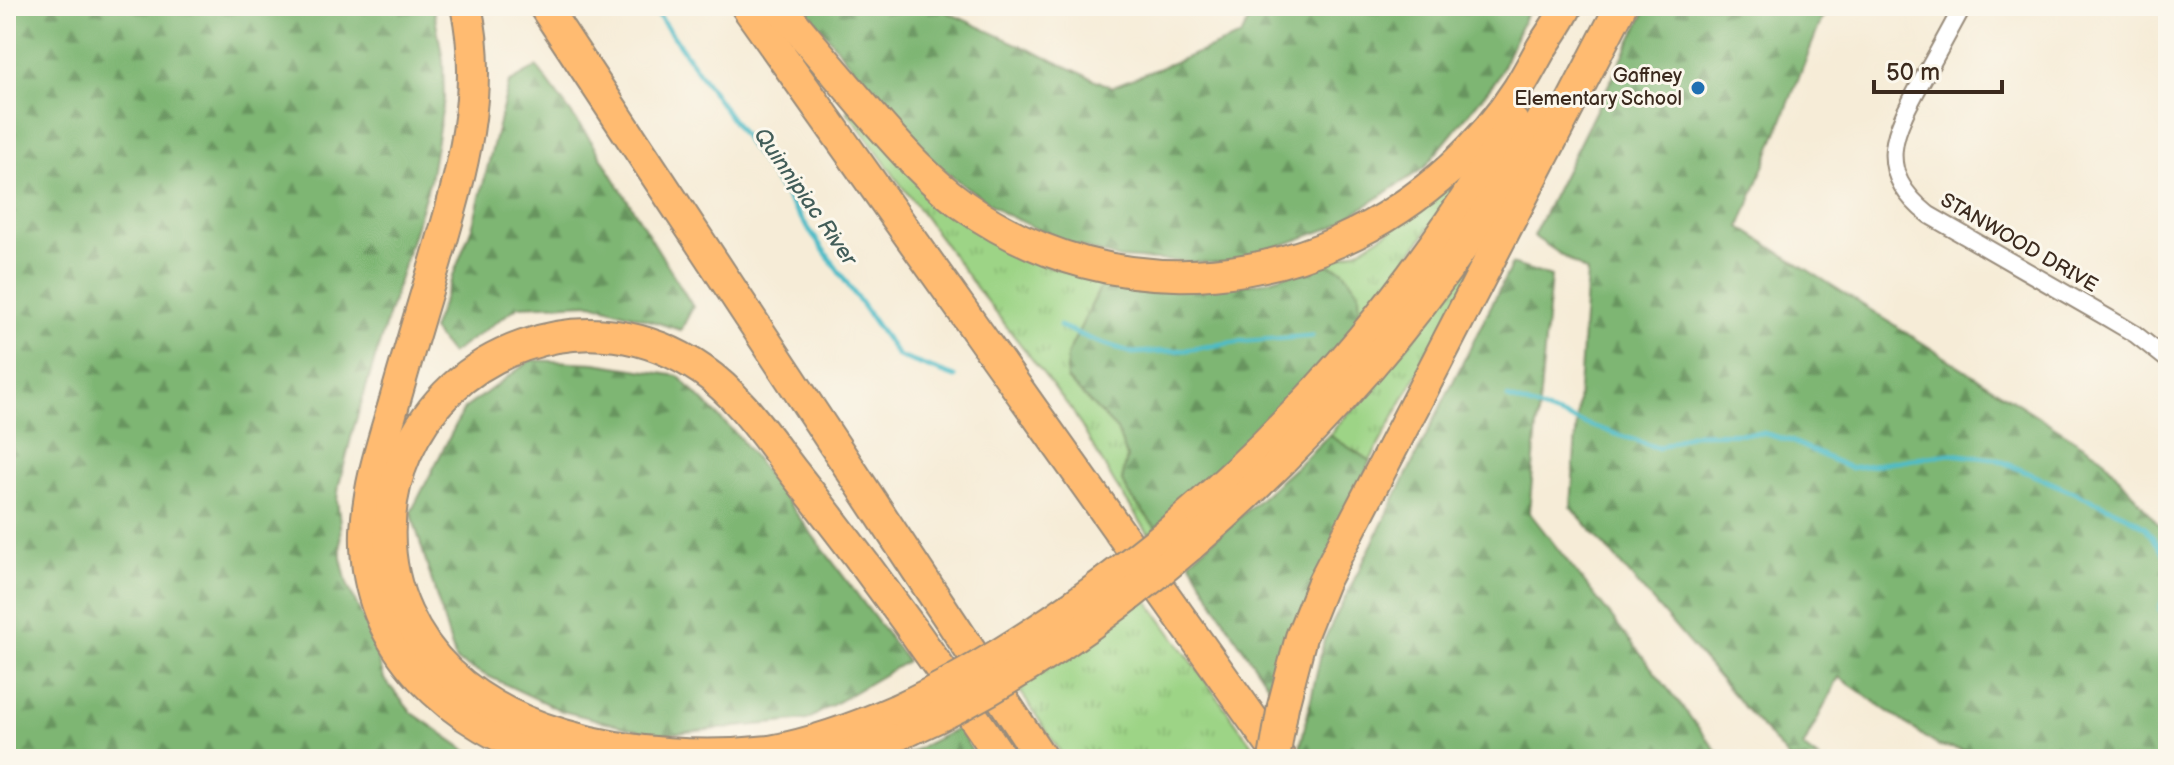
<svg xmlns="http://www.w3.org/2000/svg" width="2174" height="765" font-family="'Balsamiq Sans',sans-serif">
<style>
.grass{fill:url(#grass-tufts);stroke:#6c7f52;stroke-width:2}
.forest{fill:url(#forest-firs);stroke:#5c7048;stroke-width:2}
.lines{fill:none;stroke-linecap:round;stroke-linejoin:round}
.stream{stroke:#4ebcc7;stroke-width:5}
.minor-casing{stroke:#988b7a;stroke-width:20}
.motorway-casing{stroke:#988b7a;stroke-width:34}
.minor{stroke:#fff;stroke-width:16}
.motorway{stroke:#ffbb71;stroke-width:30}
.motorway-bridge-casing{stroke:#988b7a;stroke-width:34;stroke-linecap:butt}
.motorway-bridge{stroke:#ffbb71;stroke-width:30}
.poi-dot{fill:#1f6fb2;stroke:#fbf7ec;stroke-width:3}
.labels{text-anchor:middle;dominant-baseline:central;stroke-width:6;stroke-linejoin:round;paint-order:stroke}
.poi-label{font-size:20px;fill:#3b2a1e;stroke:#fbf7ec;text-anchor:end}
.street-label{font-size:20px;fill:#3b2a1e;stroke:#fbf7ec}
.water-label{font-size:22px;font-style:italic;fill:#425d59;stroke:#fbf7ec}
</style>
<defs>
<pattern id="grass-tufts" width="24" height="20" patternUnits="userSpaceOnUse" patternTransform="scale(2)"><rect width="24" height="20" fill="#9dd486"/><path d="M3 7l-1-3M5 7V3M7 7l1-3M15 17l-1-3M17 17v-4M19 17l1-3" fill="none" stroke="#88b673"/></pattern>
<pattern id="forest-firs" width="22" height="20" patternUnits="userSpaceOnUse" patternTransform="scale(2)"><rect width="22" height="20" fill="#7eb673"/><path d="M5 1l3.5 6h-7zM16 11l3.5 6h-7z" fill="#68945e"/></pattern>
</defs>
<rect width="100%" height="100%" fill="#fbf7ec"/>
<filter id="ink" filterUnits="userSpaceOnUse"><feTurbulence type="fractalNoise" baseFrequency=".0125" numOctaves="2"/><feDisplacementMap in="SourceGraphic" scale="16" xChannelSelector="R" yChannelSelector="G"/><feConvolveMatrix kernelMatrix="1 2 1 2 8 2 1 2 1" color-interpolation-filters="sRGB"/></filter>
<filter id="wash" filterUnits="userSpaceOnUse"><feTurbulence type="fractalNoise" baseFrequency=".006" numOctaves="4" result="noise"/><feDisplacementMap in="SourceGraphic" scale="32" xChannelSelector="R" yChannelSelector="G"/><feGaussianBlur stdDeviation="1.8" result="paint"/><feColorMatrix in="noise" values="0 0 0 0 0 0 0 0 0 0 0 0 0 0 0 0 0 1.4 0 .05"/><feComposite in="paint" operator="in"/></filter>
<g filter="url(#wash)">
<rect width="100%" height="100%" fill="#f6ecd7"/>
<!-- grass -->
<g class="grass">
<path d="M852,107L959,217L1040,264L1103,282L1067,355V379L1117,430L1127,457L1122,481L1130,495L1156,528L1149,534L1115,484L1073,412L975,286L847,111Z"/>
<path d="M1450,186L1456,191L1360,324L1324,263L1361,249L1392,229Z"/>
<path d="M1496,213L1502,216L1370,461L1329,435L1420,331Z"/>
<path d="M1145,597L1262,759H1065L1016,685Z"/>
</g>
<!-- forest -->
<g class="forest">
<path d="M6,6H433L443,60L444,99L430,180L353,430L339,485L337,500L340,522L341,558L347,584L371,635L384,679L411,712L479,759H6Z"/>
<path d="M804,6H934L1111,87L1241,36L1256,6H1530L1497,79L1424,168L1333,227L1230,264L1117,258L1059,240L1003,213L920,154Z"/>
<path d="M1648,6H1827L1740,227L2102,457L2168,536V759H2016L1938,746L1839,677L1803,747L1819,759H1789L1571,507L1587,272L1533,236Z"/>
<path d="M537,67L592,142L693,307L681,330L592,303L519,306L451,354L432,330L473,224L509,83Z"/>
<path d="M1324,263L1343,270L1359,292L1360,324L1315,376L1156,528L1130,495L1122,481L1127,457L1117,430L1067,379V355L1103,282L1110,284L1187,288L1259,283Z"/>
<path d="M1512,264L1551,277L1529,512L1723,759H1309L1300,748L1324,640Z"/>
<path d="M531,360L595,363L678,376L739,437L907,661L807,720L658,735L562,711L456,661L411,512L464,409Z"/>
<path d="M1329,435L1370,461L1275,696L1226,623L1190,561L1299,464Z"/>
<path d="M959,729L977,759H898L954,730Z"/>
</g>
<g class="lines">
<!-- stream -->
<g class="stream">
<path d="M652,6L898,356L955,377"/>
<path d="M1060,326L1095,341L1133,353L1186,350L1235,342L1312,336"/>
<path d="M1508,398L1658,448L1692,434L1763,433L1791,441L1850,468L1950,454L1996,459L2124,514L2145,527L2168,558"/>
<path d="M2168,586L2160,609L2168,621"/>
</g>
</g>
</g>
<g filter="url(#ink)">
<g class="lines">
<defs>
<path id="minor" d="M1963,6C1950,30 1937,54 1924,77C1894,131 1872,170 1929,215L2108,318L2135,334L2168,360"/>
<g id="motorway">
<path d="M466,6C486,94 460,178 436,261C421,310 407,358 393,407C381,447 368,488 366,531C362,649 452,727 557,759"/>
<path d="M544,6L1042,759"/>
<path d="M746,6L1281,759"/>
<path d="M779,6C810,43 841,80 873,117C901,149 928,180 963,205C1116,314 1316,292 1452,167C1477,144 1500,117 1518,89C1527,75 1534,61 1542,47C1551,33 1560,21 1567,6"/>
<path d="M1175,527C1313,409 1421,279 1513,122"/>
<path d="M1189,547C1331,424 1455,281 1544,115"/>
<path d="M1283,706L1301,637L1323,582L1621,6"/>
<path d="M896,710C855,728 814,743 770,751C645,765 465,740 407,613C384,563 384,504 406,454C429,402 469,365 523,346C584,324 648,333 702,370C740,396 767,438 795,474C868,566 937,661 1002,759"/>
<path d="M835,759L910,730"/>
</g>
</defs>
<!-- minor casing -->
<use href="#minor" class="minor-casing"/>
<!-- motorway casing -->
<use href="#motorway" class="motorway-casing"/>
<!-- minor -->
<use href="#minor" class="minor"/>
<!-- motorway -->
<use href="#motorway" class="motorway"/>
<defs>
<g id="motorway-bridge">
<path d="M896,710C997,663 1090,597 1175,527"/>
<path d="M910,730C1008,687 1108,617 1189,547"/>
<path d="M1274,759L1283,706"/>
</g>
</defs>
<!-- motorway-bridge casing -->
<use href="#motorway-bridge" class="motorway-bridge-casing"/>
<!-- motorway-bridge -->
<use href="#motorway-bridge" class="motorway-bridge"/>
</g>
</g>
<!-- markers -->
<circle class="poi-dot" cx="1698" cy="88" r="8"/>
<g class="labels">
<!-- poi labels -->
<g class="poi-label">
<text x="1682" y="76">Gaffney<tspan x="1682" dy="23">Elementary School</tspan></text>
</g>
<!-- street labels -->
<g class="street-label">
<text transform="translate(2019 243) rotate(30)">STANWOOD DRIVE</text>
</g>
<!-- water labels -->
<g class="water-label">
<text transform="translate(805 197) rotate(55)">Quinnipiac River</text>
</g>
</g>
<!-- margin -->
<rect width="2174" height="765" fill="none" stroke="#fbf7ec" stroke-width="32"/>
<!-- scale -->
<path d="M1874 80v12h128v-12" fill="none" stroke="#3b2a1e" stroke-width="4"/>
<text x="1886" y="80" font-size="24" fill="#3b2a1e" stroke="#fbf7ec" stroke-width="6" paint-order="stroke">50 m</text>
</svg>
